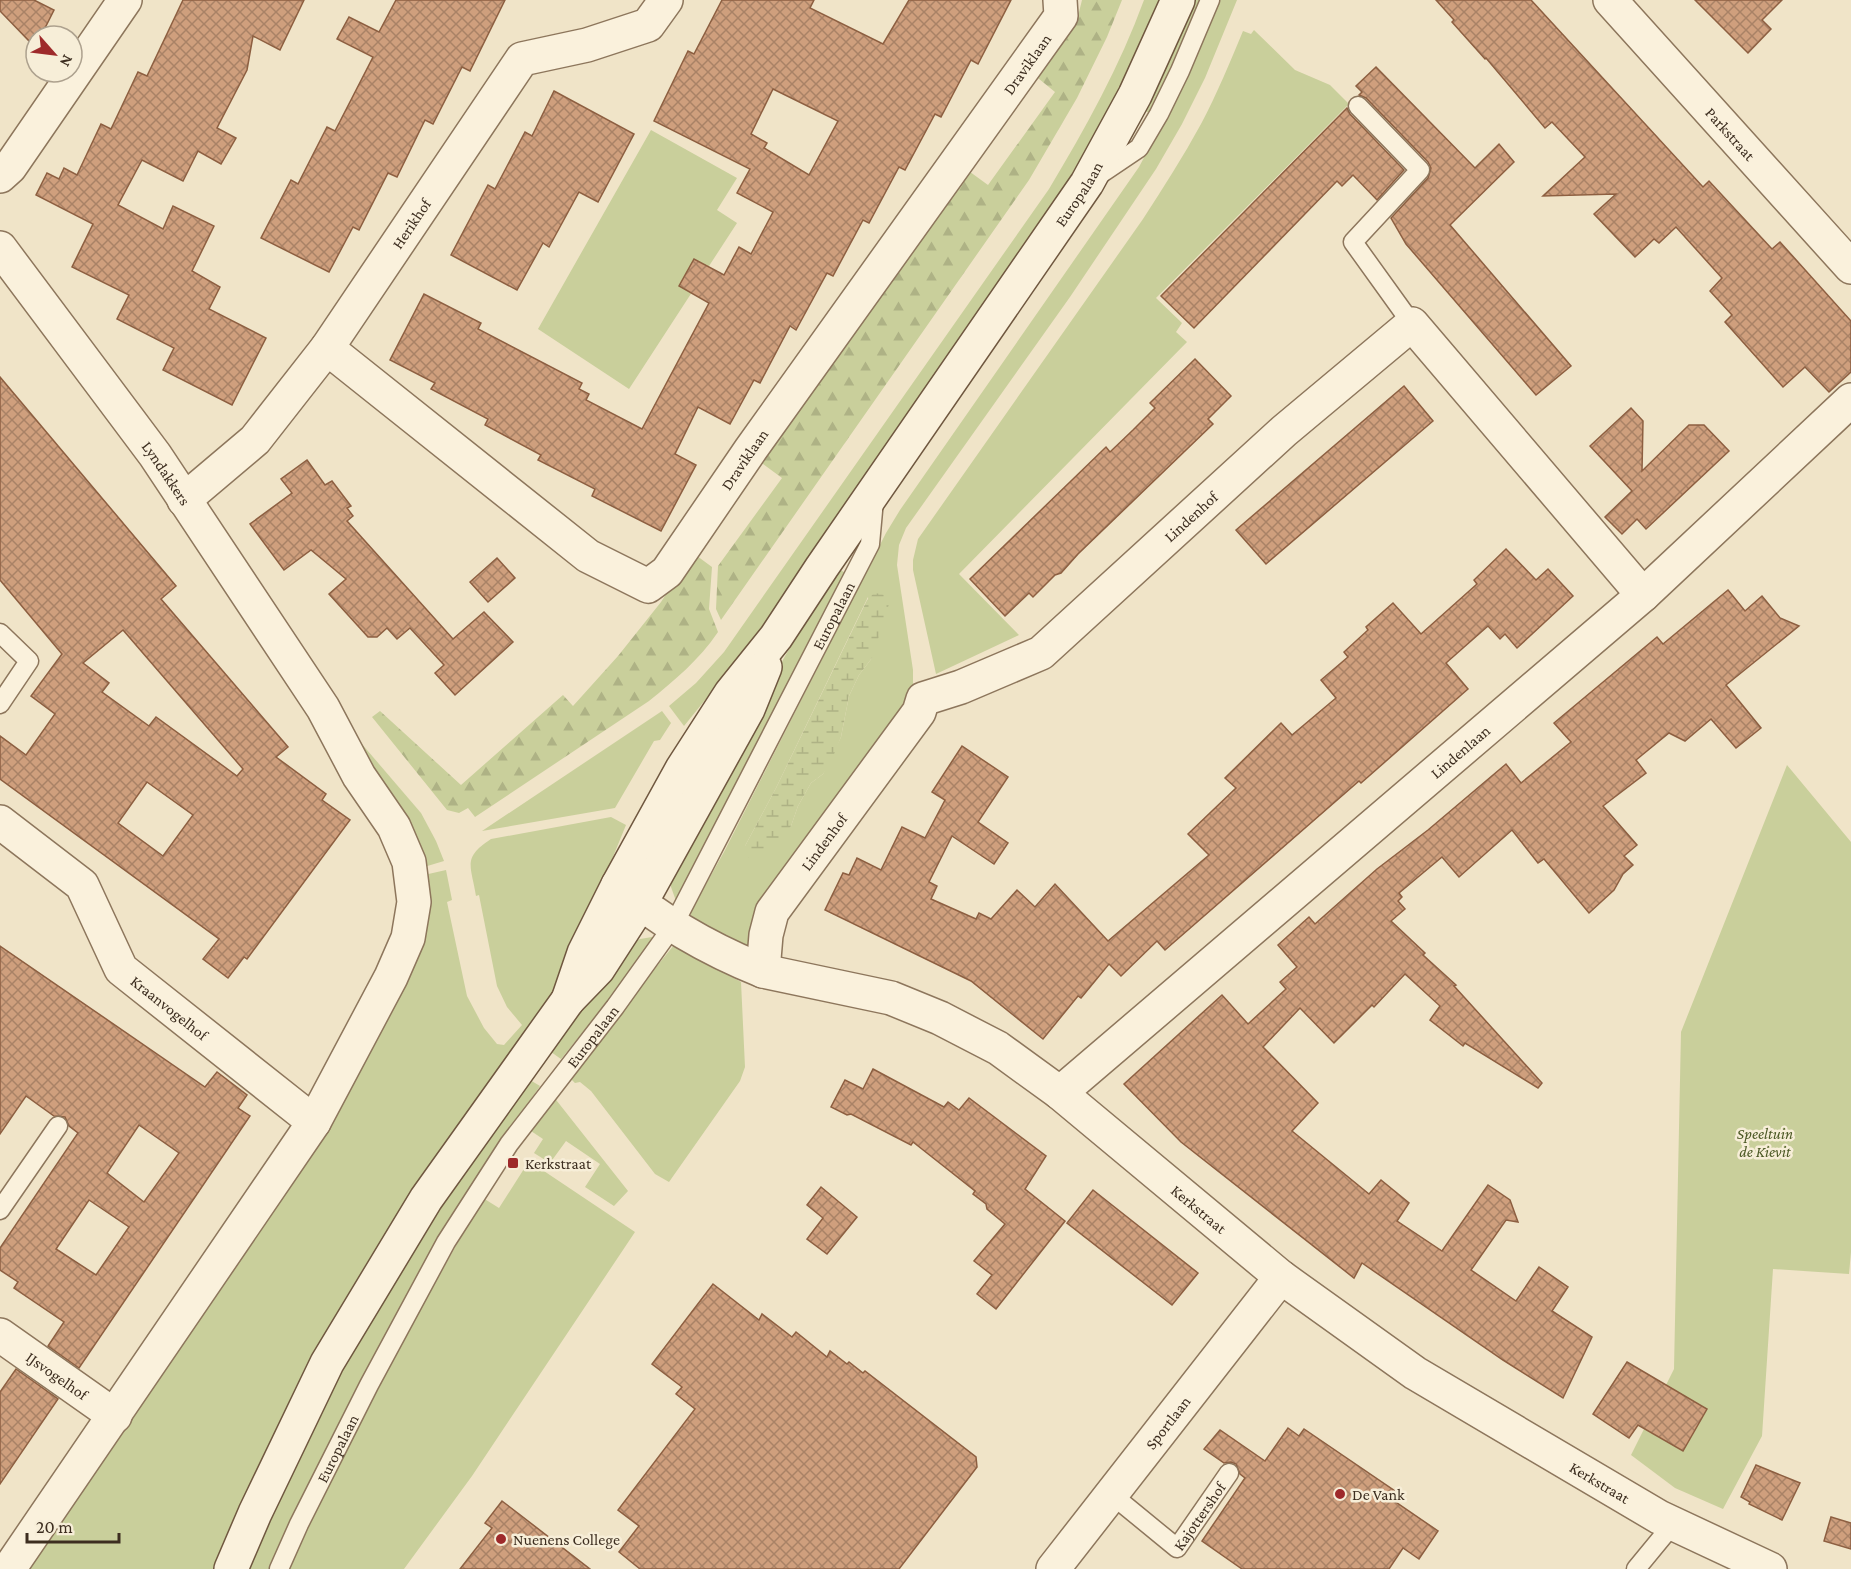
<svg xmlns="http://www.w3.org/2000/svg" width="1851" height="1569" font-family="'Crimson Pro',serif">
<style>
.green{fill:#c9cf9b;fill-rule:evenodd}
.forest{fill:url(#forest-firs)}
.wetland{fill:url(#wetland-marsh)}
.building{fill:url(#building-cross-hatch);stroke:#8d5f41;stroke-width:1.5;fill-rule:evenodd}
.lines{fill:none;stroke-linecap:round;stroke-linejoin:round}
.service-casing{stroke:#8d765c;stroke-width:21}
.minor-casing{stroke:#8d765c;stroke-width:36}
.tertiary-casing{stroke:#8d765c;stroke-width:36}
.secondary-casing{stroke:#6f573f;stroke-width:36}
.service{stroke:#faf1dc;stroke-width:18}
.minor{stroke:#faf1dc;stroke-width:33}
.tertiary{stroke:#faf1dc;stroke-width:33}
.secondary{stroke:#faf1dc;stroke-width:33}
.poi-dot{fill:#9e2a2b;stroke:#f7eed8;stroke-width:2}
.labels{text-anchor:middle;dominant-baseline:central;stroke-width:5;stroke-linejoin:round;paint-order:stroke}
.street-label{font-size:16px;fill:#3d2e20;stroke:#f7eed8}
.park-label{font-size:16px;font-style:italic;fill:#4d5a26;stroke:#f7eed8}
.poi-label{font-size:16px;fill:#3d2e20;stroke:#f7eed8;text-anchor:start}
</style>
<defs>
<pattern id="forest-firs" width="22" height="20" patternUnits="userSpaceOnUse" patternTransform="scale(1.5)"><rect width="22" height="20" fill="#c9cf9b"/><path d="M5 1l3.5 6h-7zM16 11l3.5 6h-7z" fill="#aeb285"/></pattern>
<pattern id="wetland-marsh" width="20" height="14" patternUnits="userSpaceOnUse" patternTransform="scale(1.5)"><rect width="20" height="14" fill="#c9cf9b"/><path d="M1 5h8M5 5V1M11 12h8M15 12V8" fill="none" stroke="#aeb285"/></pattern>
<pattern id="building-cross-hatch" width="8" height="8" patternUnits="userSpaceOnUse" patternTransform="scale(1.5)"><rect width="8" height="8" fill="#cf9f7d"/><path d="M0 0l8 8M0 8l8-8" fill="none" stroke="#a98266"/></pattern>
</defs>
<rect width="100%" height="100%" fill="#f0e4c8"/>
<!-- green -->
<g class="green">
<path d="M1144,0H1160L1128,75L1083,160L761,631L684,726L669,706L696,683L724,652L1049,189C1085,129 1120,66 1144,0Z"/>
<path d="M1192,0H1203L1162,89L1149,113L1144,110Z"/>
<path d="M1220,0H1237L1205,78L1182,124L1156,169L1070,297L906,528L899,545L897,565L913,670V698L751,941L748,945L741,946L691,917V911L724,852L886,533L900,510L1139,167L1194,63ZM868,597L872,658L859,675L849,696L841,737L823,774L811,783L798,806L791,826L745,846L776,788Z"/>
<path d="M1254,30L1295,70L1330,85L1349,104L1156,298L1182,323L1176,332L1187,342L959,574L1019,635L936,674L913,570V560L918,539L1143,219C1163,188 1183,157 1201,124C1217,94 1230,62 1243,31L1251,34Z"/>
<path d="M651,130L737,178L717,210L737,223L629,389L538,329Z"/>
<path d="M838,569L846,573L678,901H676L671,887V876L785,656Z"/>
<path d="M662,711L671,723L660,740L654,741L615,808L482,831Z"/>
<path d="M361,743L421,813L436,841L444,861L424,867L358,745Z"/>
<path d="M1787,765L1851,842V1252L1849,1274L1773,1269L1762,1436L1723,1509L1675,1488L1631,1455L1674,1369L1681,1032Z"/>
<path d="M611,817L626,825L572,957L560,980L534,1024L420,1181L366,1264L326,1334L216,1569H25L295,1172L424,875L446,870L452,900L447,902L467,996L484,1028L497,1044L504,1045L522,1025L507,1007L497,986L479,895L476,896C471,865 462,858 491,839Z"/>
<path d="M652,937L655,939L634,969L561,1059L551,1052L628,944L640,939Z"/>
<path d="M674,945L741,982L745,1067L740,1081L669,1182L655,1174L591,1091L580,1082L575,1083L568,1076Z"/>
<path d="M530,1080L540,1086L481,1172L271,1569H248C285,1486 321,1402 366,1322C414,1237 473,1159 530,1080Z"/>
<path d="M553,1096L628,1191L614,1206L585,1187L600,1164L566,1141L550,1163L534,1153L543,1139L528,1129Z"/>
<path d="M529,1161L635,1232L472,1476L404,1569H288C345,1441 414,1320 483,1198L499,1208Z"/>
</g>
<!-- forest -->
<g class="forest">
<path d="M1082,0H1122L1107,37L1077,98L1029,180L721,620L716,609L718,566L782,478L759,461L966,169L988,185L1055,92L1033,74L1079,12Z"/>
<path d="M693,553L712,567L709,609L718,632C699,660 675,680 649,701L475,817L468,808L459,813L447,810L372,717L380,711L461,785L563,695L573,706L618,656L661,602Z"/>
</g>
<!-- wetland -->
<path class="wetland" d="M874,593L882,594L888,597L889,604L872,658L859,675L849,696L841,737L830,764L823,774L811,783L798,806L791,826L762,860H751L744,852L745,846L776,788L867,600Z"/>
<!-- building -->
<g class="building">
<path d="M0,0H34L54,10L43,32L36,36L31,43L0,11Z"/>
<path d="M183,0H304L280,50L253,36L247,70L217,128L236,138L221,164L198,151L183,181L142,160L118,205L163,229L173,206L214,226L192,271L220,287L209,309L266,338L232,405L163,370L174,348L117,319L129,295L72,267L93,224L36,195L47,173L59,179L64,168L77,175L101,124L111,129L138,72L147,76Z"/>
<path d="M396,0H505L470,71L462,67L433,124L425,120L397,177L388,173L359,230L353,227L329,272L261,238L291,180L298,184L327,127L335,131L373,57L337,39L349,17L379,32Z"/>
<path d="M722,0H814L810,8L883,44L909,0H1011L978,64L971,60L941,117L935,114L905,170L899,167L869,223L863,220L833,276L827,273L796,330L790,326L760,383L754,380L730,424L698,407L675,454L696,465L661,531L592,496L595,489L538,460L541,455L485,425L488,419L431,389L435,383L390,360L424,294L481,323L478,329L582,383L579,389L589,394L586,400L642,429L709,303L679,286L694,259L724,275L739,247L751,254L773,212L737,193L750,169L654,121L688,51L694,54ZM773,89L838,121L809,175L764,148L767,143L751,134Z"/>
<path d="M1436,0H1531L1703,187L1709,181L1772,249L1780,242L1851,321V372L1829,392L1805,367L1783,387L1725,322L1732,315L1710,291L1722,278L1676,227L1659,243L1654,239L1635,257L1594,214L1616,194L1543,196L1585,157L1552,122L1545,128L1486,58L1485,59L1452,22L1454,20Z"/>
<path d="M1695,0H1782L1762,20L1771,29L1748,53Z"/>
<path d="M1376,67L1475,168L1499,144L1514,162L1450,225L1571,366L1536,395L1406,244L1391,218L1428,178L1431,168L1428,162L1366,98L1359,95L1362,92L1356,86Z"/>
<path d="M554,91L634,134L598,202L579,192L549,247L543,243L517,290L451,255L488,185L495,189L525,132L532,136Z"/>
<path d="M1347,108L1350,114L1404,170L1377,200L1353,175L1342,186L1337,181L1194,328L1161,296Z"/>
<path d="M1195,359L1231,396L1208,419L1213,424L1078,554L1061,573L1055,575L1033,597L1029,593L1005,616L970,579L1106,447L1110,452L1133,430L1155,408L1150,403Z"/>
<path d="M0,377L176,586L161,599L288,747L276,757L326,794L322,800L350,820L247,959L244,957L228,978L203,959L219,939L0,779V736L26,755L55,714L31,696L62,654L0,580ZM123,630L243,769L237,776L156,717L149,726L102,692L109,683L83,663ZM147,782L193,815L163,856L118,823Z"/>
<path d="M1404,386L1433,421L1266,564L1236,530Z"/>
<path d="M1631,408L1643,421L1642,471L1689,425H1704L1729,451L1646,529L1637,519L1622,534L1605,517L1632,491L1590,446Z"/>
<path d="M307,460L325,485L332,481L351,506L347,508L353,516L347,521L453,639L484,612L513,642L455,695L435,673L444,665L410,628L397,639L387,628L377,637H368L329,594L346,579L311,550L284,570L250,524L292,493L281,479Z"/>
<path d="M1506,549L1536,580L1548,569L1573,596L1517,648L1505,634L1500,639L1488,626L1446,663L1468,689L1361,783L1359,781L1165,950L1157,941L1121,976L1109,964L1081,998L1078,996L1043,1039L971,981L825,910L843,873L849,875L857,858L881,870L902,827L925,838L945,800L932,792L962,746L1008,777L978,822L1008,843L994,864L952,836L929,882L937,886L931,899L976,919L979,913L991,919L1017,890L1035,907L1055,884L1108,941L1209,855L1188,834L1236,788L1225,778L1281,723L1292,735L1336,698L1321,680L1348,657L1344,652L1368,630L1366,627L1393,603L1421,634L1477,584L1474,580Z"/>
<path d="M497,558L515,578L488,602L470,582Z"/>
<path d="M1728,590L1745,611L1762,596L1780,618L1799,626L1726,685L1761,728L1736,748L1711,719L1685,741L1669,733L1636,760L1646,773L1603,806L1637,845L1624,856L1633,865L1623,874L1614,890L1589,913L1544,859L1538,863L1512,830L1459,877L1442,857L1399,893L1402,897L1398,901L1405,909L1391,921L1425,953L1423,955L1456,985L1454,986L1542,1083L1538,1088L1465,1043L1463,1046L1430,1020L1440,1006L1405,974L1374,1007L1372,1005L1334,1043L1300,1008L1263,1047L1318,1103L1292,1131L1369,1194L1381,1180L1409,1203L1397,1221L1442,1251L1488,1185L1510,1200L1518,1222L1506,1220L1471,1270L1516,1301L1539,1267L1568,1287L1552,1311L1592,1337L1563,1398L1503,1360L1362,1263L1354,1278L1181,1142L1124,1084L1222,995L1248,1024L1286,989L1280,982L1297,967L1278,945L1309,917L1315,924L1377,869L1428,830L1506,764L1521,783L1571,742L1554,723L1657,637L1663,644Z"/>
<path d="M0,946L205,1087L217,1072L247,1095L238,1108L250,1116L79,1368L48,1346L64,1322L14,1288L18,1282L0,1270V1248L78,1133L69,1126L65,1117L54,1116L26,1096L0,1134ZM139,1125L179,1153L144,1202L107,1173ZM89,1200L129,1227L96,1275L56,1249Z"/>
<path d="M873,1069L944,1107L948,1102L959,1110L969,1098L1046,1156L1025,1189L1065,1221L996,1309L977,1294L992,1275L974,1261L1005,1224L987,1209L986,1204L973,1194L975,1191L913,1142L911,1145L851,1114L847,1115L831,1107L845,1080L863,1089Z"/>
<path d="M821,1187L857,1217L827,1254L807,1239L823,1218L807,1205Z"/>
<path d="M1093,1190L1198,1273L1172,1305L1067,1223Z"/>
<path d="M713,1284L759,1320L762,1314L792,1337L796,1332L827,1357L830,1351L847,1364L849,1362L863,1373L865,1371L976,1457L977,1467L899,1569H640L619,1552L639,1526L618,1510L695,1409L676,1394L682,1387L652,1364Z"/>
<path d="M1627,1362L1707,1409L1683,1451L1638,1425L1629,1438L1593,1414Z"/>
<path d="M16,1369L58,1399L0,1484V1392Z"/>
<path d="M1288,1428L1299,1436L1304,1429L1395,1491L1390,1498L1438,1531L1419,1559L1403,1548L1389,1569H1242L1202,1541L1245,1478L1240,1474L1236,1464L1231,1462L1224,1463L1204,1449L1220,1430L1265,1461Z"/>
<path d="M1756,1465L1800,1483L1782,1520L1749,1504L1750,1502L1741,1497Z"/>
<path d="M502,1501L519,1514L590,1569H460L492,1528L485,1523Z"/>
<path d="M1831,1517L1851,1523V1549L1824,1541Z"/>
</g>
<g class="lines">
<defs>
<g id="service">
<path d="M1358,106L1420,170L1353,242L1412,324"/>
<path d="M1096,177L1139,148L1159,114L1180,71L1210,0"/>
<path d="M0,633L29,661L0,704"/>
<path d="M0,1210L58,1126"/>
<path id="s1" d="M1111,1494L1177,1548L1229,1473"/>
<path id="s2" d="M279,1569L299,1524L369,1385L446,1242L509,1144L615,1007L673,926L870,544L874,500"/>
<path d="M1636,1569L1673,1524"/>
</g>
<g id="minor">
<path d="M0,176L10,167L125,0"/>
<path id="s3" d="M0,248L155,455L323,708L359,776L394,827L409,862L414,902L408,938L391,977L314,1122L9,1569"/>
<path id="s4" d="M327,348L588,556L648,586L667,572L751,449L1061,16L1060,0"/>
<path id="s5" d="M184,500L255,440L327,348L522,59L587,45L648,25L666,0"/>
<path id="s6" d="M0,822L82,885L121,969L314,1122"/>
<path id="s7" d="M618,885C661,922 711,950 763,971L891,998L940,1018L998,1048L1060,1093L1281,1277L1415,1373L1659,1517L1770,1569"/>
<path id="s8" d="M763,971L766,935L772,912L919,712L923,699L961,687L1041,653L1284,431L1412,324L1643,595"/>
<path id="s9" d="M1060,1093L1643,595L1851,400"/>
<path id="s10" d="M0,1335L115,1416"/>
<path id="s11" d="M1053,1569L1281,1277"/>
</g>
<g id="tertiary">
<path id="s12" d="M1610,0L1851,267"/>
</g>
<g id="secondary">
<path id="s13" d="M568,1000L584,953L618,885L682,769L731,693L776,637L822,567L1087,183L1135,95L1178,0"/>
<path d="M231,1569L255,1513L327,1363L426,1199L568,1000L598,969L640,904L748,709L765,667"/>
</g>
</defs>
<!-- service casing -->
<use href="#service" class="service-casing"/>
<!-- minor casing -->
<use href="#minor" class="minor-casing"/>
<!-- tertiary casing -->
<use href="#tertiary" class="tertiary-casing"/>
<!-- secondary casing -->
<use href="#secondary" class="secondary-casing"/>
<!-- service -->
<use href="#service" class="service"/>
<!-- minor -->
<use href="#minor" class="minor"/>
<!-- tertiary -->
<use href="#tertiary" class="tertiary"/>
<!-- secondary -->
<use href="#secondary" class="secondary"/>
</g>
<!-- markers -->
<g class="poi-dot">
<rect x="507" y="1157" width="12" height="12" rx="3"/>
<circle cx="1340" cy="1494" r="6"/>
<circle cx="501" cy="1539" r="6"/>
</g>
<g class="labels">
<!-- street labels -->
<g class="street-label">
<text stroke="none"><textPath href="#s4" startOffset="1047">Draviklaan</textPath></text>
<text stroke="none"><textPath href="#s12" startOffset="180">Parkstraat</textPath></text>
<text stroke="none"><textPath href="#s13" startOffset="957">Europalaan</textPath></text>
<text stroke="none"><textPath href="#s5" startOffset="360">Herikhof</textPath></text>
<text stroke="none"><textPath href="#s4" startOffset="561">Draviklaan</textPath></text>
<text stroke="none"><textPath href="#s3" startOffset="280">Lyndakkers</textPath></text>
<text stroke="none"><textPath href="#s8" startOffset="651">Lindenhof</textPath></text>
<text stroke="none"><textPath href="#s2" startOffset="1106">Europalaan</textPath></text>
<text stroke="none"><textPath href="#s9" startOffset="526">Lindenlaan</textPath></text>
<text stroke="none"><textPath href="#s8" startOffset="147">Lindenhof</textPath></text>
<text stroke="none"><textPath href="#s6" startOffset="258">Kraanvogelhof</textPath></text>
<text stroke="none"><textPath href="#s2" startOffset="620">Europalaan</textPath></text>
<text stroke="none"><textPath href="#s7" startOffset="676">Kerkstraat</textPath></text>
<text stroke="none"><textPath href="#s10" startOffset="70">IJsvogelhof</textPath></text>
<text stroke="none"><textPath href="#s11" startOffset="186">Sportlaan</textPath></text>
<text stroke="none"><textPath href="#s2" startOffset="134">Europalaan</textPath></text>
<text stroke="none"><textPath href="#s7" startOffset="1162">Kerkstraat</textPath></text>
<text stroke="none"><textPath href="#s1" startOffset="124">Kajottershof</textPath></text>
</g>
<!-- park labels -->
<g class="park-label">
<text x="1765" y="1133">Speeltuin<tspan x="1765" dy="18">de Kievit</tspan></text>
</g>
<!-- poi labels -->
<g class="poi-label">
<text x="525" y="1163">Kerkstraat</text>
<text x="1352" y="1494">De Vank</text>
<text x="513" y="1539">Nuenens College</text>
</g>
</g>
<!-- north arrow -->
<g transform="translate(54 54) rotate(118)"><circle r="28" fill="#f7eed8" stroke="#ada18e" stroke-width="1.5"/>
<path d="M0-4.5L10 22L0 15L-10 22Z" fill="#9e2a2b"/>
<text y="-9" font-size="16" font-weight="bold" text-anchor="middle" fill="#3d2e20">N</text>
</g>
<!-- scale -->
<path d="M27 1533v9h92v-9" fill="none" stroke="#3d2e20" stroke-width="3"/>
<text x="36" y="1533" font-size="18" fill="#3d2e20" stroke="#f7eed8" stroke-width="4.5" paint-order="stroke">20 m</text>
</svg>
